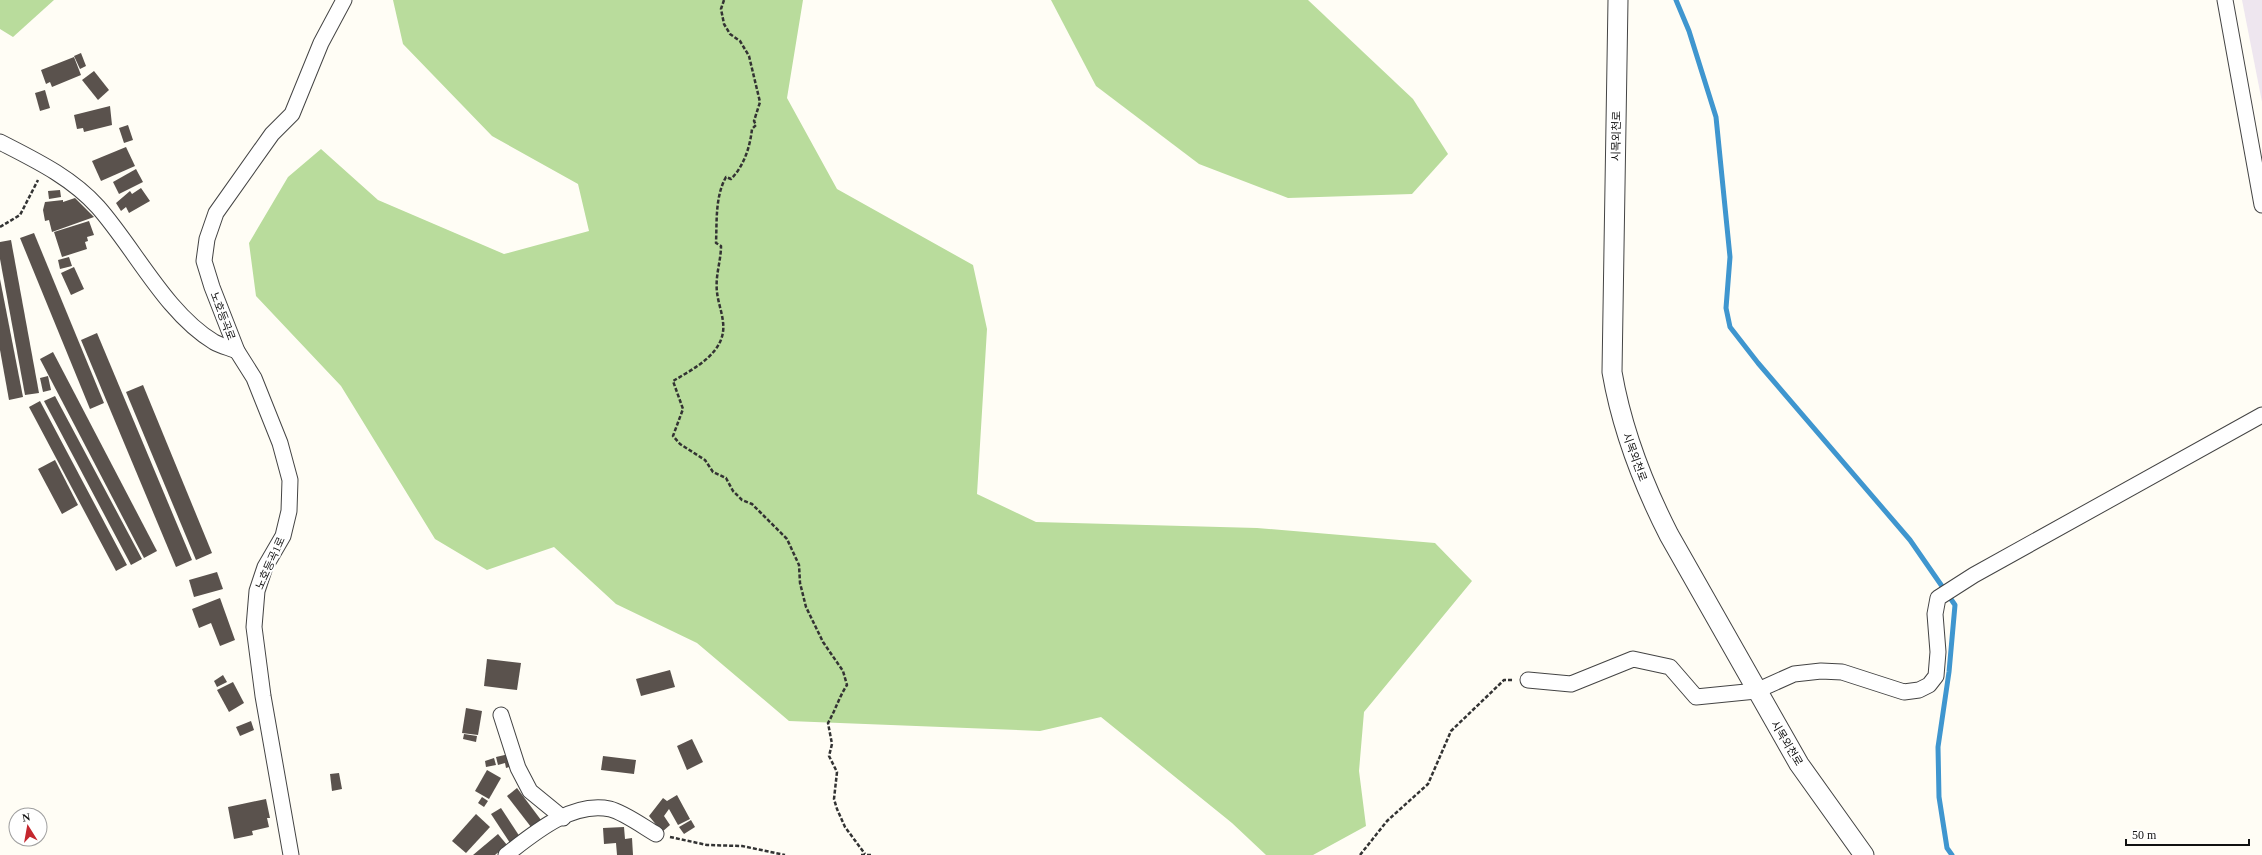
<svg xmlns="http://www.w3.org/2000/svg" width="2262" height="855" font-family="'Times New Roman','Noto Sans KR',serif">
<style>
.industrial{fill:#eee6ef}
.forest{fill:#b9dc9c}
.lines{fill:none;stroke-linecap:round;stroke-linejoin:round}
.stream{stroke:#3f96cf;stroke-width:5}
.building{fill:#5a524d}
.minor-casing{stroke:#444;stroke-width:17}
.tertiary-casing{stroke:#444;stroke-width:21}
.path{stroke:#333;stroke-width:2.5;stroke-dasharray:4 2;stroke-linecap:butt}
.minor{stroke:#fff;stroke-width:15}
.tertiary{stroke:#fff;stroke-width:19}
.labels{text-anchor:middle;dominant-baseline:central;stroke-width:4;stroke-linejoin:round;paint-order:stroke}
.street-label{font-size:11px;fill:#111;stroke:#fff}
</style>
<rect width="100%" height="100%" fill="#fffdf5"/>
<!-- industrial -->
<path class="industrial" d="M2242,0H2262V102Z"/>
<!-- forest -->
<g class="forest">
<path d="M0,0H54L13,37L0,29Z"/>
<path d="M393,0H803L787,98L837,189L973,265L987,329L977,494L1036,522L1257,528L1435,543L1472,581L1364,712L1359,771L1366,826L1313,855H1266L1232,823L1101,717L1040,731L789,721L697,643L616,604L554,547L487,570L435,539L341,386L256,296L249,243L288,177L321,149L378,200L504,254L589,231L578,184L492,136L403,44Z"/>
<path d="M1051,0H1308L1413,99L1448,154L1412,194L1288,198L1199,164L1096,86Z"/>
</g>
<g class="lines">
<!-- stream -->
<path class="stream" d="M1676,0L1689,31L1716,117L1730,257L1726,308L1730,327L1758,363L1910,540L1955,605L1949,672L1938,747L1939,797L1947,848L1952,855"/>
</g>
<!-- building -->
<g class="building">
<path d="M81,53L86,66L80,69L74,56Z"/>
<path d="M74,57L81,75L52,87L50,82L46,84L41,70Z"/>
<path d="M94,71L109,90L98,100L82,80Z"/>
<path d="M45,90L50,108L40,111L35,93Z"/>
<path d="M110,106L112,125L84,132L83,128L77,129L74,115Z"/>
<path d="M128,125L133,140L124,143L119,128Z"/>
<path d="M126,147L135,166L101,181L92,161Z"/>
<path d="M136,169L143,182L119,194L113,182Z"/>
<path d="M141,188L150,201L129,213L126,207L121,211L116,203L130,191L132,194Z"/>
<path d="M60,190L61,197L49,199L48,191Z"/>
<path d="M75,198L94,217L52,232L49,220L45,221L43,210L45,202L63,200V202Z"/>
<path d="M89,221L94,235L87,237L88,241L85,242L87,249L62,257L54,232Z"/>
<path d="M34,233L104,403L90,409L20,238Z"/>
<path d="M11,240L39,393L25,395L0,259V242Z"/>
<path d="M69,257L72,266L60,269L58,260Z"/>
<path d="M74,267L84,289L71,295L61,273Z"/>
<path d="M0,279L23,397L9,400L0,350Z"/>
<path d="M97,333L192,560L176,567L81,340Z"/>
<path d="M53,352L157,551L144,558L40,359Z"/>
<path d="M48,376L51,390L43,392L40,378Z"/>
<path d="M143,385L212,553L196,560L126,392Z"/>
<path d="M55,396L142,559L131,565L44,401Z"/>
<path d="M40,401L127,565L116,571L29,407Z"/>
<path d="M55,460L78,505L62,514L38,469Z"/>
<path d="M217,572L223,589L194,597L189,580Z"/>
<path d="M220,598L235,640L220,646L211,623L199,628L192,609Z"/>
<path d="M487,659L521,663L517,690L484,686Z"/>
<path d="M670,670L675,687L641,696L636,679Z"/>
<path d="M223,675L227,682L217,687L214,681Z"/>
<path d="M233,682L244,703L229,712L217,690Z"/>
<path d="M466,708L482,711L478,735L462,733Z"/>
<path d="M251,721L254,730L240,736L236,727Z"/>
<path d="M464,734L477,736L476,742L463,739Z"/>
<path d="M692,739L703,762L687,770L677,746Z"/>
<path d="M509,754L513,766L506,768L505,763L498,765L496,757Z"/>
<path d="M603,756L636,760L634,774L601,770Z"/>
<path d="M494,758L496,765L486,767L485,761Z"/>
<path d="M487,770L501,778L489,799L475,791Z"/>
<path d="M339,773L342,789L332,791L330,774Z"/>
<path d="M517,788L541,820L531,827L507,796Z"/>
<path d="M677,795L690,819L678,825L669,809L664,816L670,825L662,832L649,816L663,798L667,801Z"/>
<path d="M482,797L488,801L484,807L478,803Z"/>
<path d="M266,799L270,818H267L269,827L252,831L253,835L234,839L228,807Z"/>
<path d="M501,808L520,837L510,843L491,814Z"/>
<path d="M476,814L490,827L466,853L452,841Z"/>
<path d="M691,820L695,827L684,834L679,827Z"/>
<path d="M624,827L625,839L632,838L633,855H617L616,843L604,844L603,828Z"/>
<path d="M498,834L507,845L495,855H473Z"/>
</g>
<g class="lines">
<defs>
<g id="minor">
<path d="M2225,0L2262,205"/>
<path d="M0,142C35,160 71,177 98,207C135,249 166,313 214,342C221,346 230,348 237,351"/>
<path d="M1528,680L1571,684L1633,659L1670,667L1696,697L1756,691L1794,674L1821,671L1842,672L1904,692L1919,690L1929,685L1936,676L1938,652L1935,614L1938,598L1974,575L2262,415"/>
<path d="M501,715L518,768L530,791L563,818"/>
<path d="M291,855L263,696L254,627L257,591L265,567L283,536L289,511L290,480L280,443L254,378L237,351L212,287L204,261L207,239L216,213L272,134L292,114L321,43L344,0"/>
<path d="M506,855C534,833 572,801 610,809C623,812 644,827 656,834"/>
</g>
<path id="tertiary" d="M1618,0L1612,372C1622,430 1642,482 1669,535L1799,764L1864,855"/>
</defs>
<!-- minor casing -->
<use href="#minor" class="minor-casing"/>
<!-- tertiary casing -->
<use href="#tertiary" class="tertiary-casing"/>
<!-- path -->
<g class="path">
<path d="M724,0L721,9L724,24L730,34L740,41L749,56L760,102L754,121L756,125L752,129C750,147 744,166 731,179L726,177C715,197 717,221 716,243L721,246C721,261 715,276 717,292C718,302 722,312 723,322C727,352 695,368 673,381L683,409L673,436L680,444L705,460L713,472L726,478L733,491L742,500L752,504L787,539L799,565L800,583L806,607L823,642L843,671L847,685C839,697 836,709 828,723L832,744L829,756L837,772L834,799L837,809L845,827L865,854"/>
<path d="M0,227L20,215L38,180"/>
<path d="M670,837L707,845L742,846L785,855"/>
<path d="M861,855H872"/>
<path d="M1360,855L1387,821L1428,784L1451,731L1504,680H1514"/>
</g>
<!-- minor -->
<use href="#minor" class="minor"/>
<!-- tertiary -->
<use href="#tertiary" class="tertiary"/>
</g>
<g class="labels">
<!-- street labels -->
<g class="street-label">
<text transform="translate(1616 136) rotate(-89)">시목외천로</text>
<text transform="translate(223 316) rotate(69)">노호등곡로</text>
<text transform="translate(1635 457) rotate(70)">시목외천로</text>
<text transform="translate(270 563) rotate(-66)">노호등곡1로</text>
<text transform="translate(1787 743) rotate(59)">시목외천로</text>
</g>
</g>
<!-- north arrow -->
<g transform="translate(28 827) rotate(349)"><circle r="19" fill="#ffffff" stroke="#a0a0a0"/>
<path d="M0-3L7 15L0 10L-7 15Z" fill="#c4262e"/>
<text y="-6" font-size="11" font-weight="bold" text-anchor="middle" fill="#111111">N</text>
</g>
<!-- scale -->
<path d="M2126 839v6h123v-6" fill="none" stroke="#111111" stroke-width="2"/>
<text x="2132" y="839" font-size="12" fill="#111111" stroke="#ffffff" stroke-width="3" paint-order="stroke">50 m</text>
</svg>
